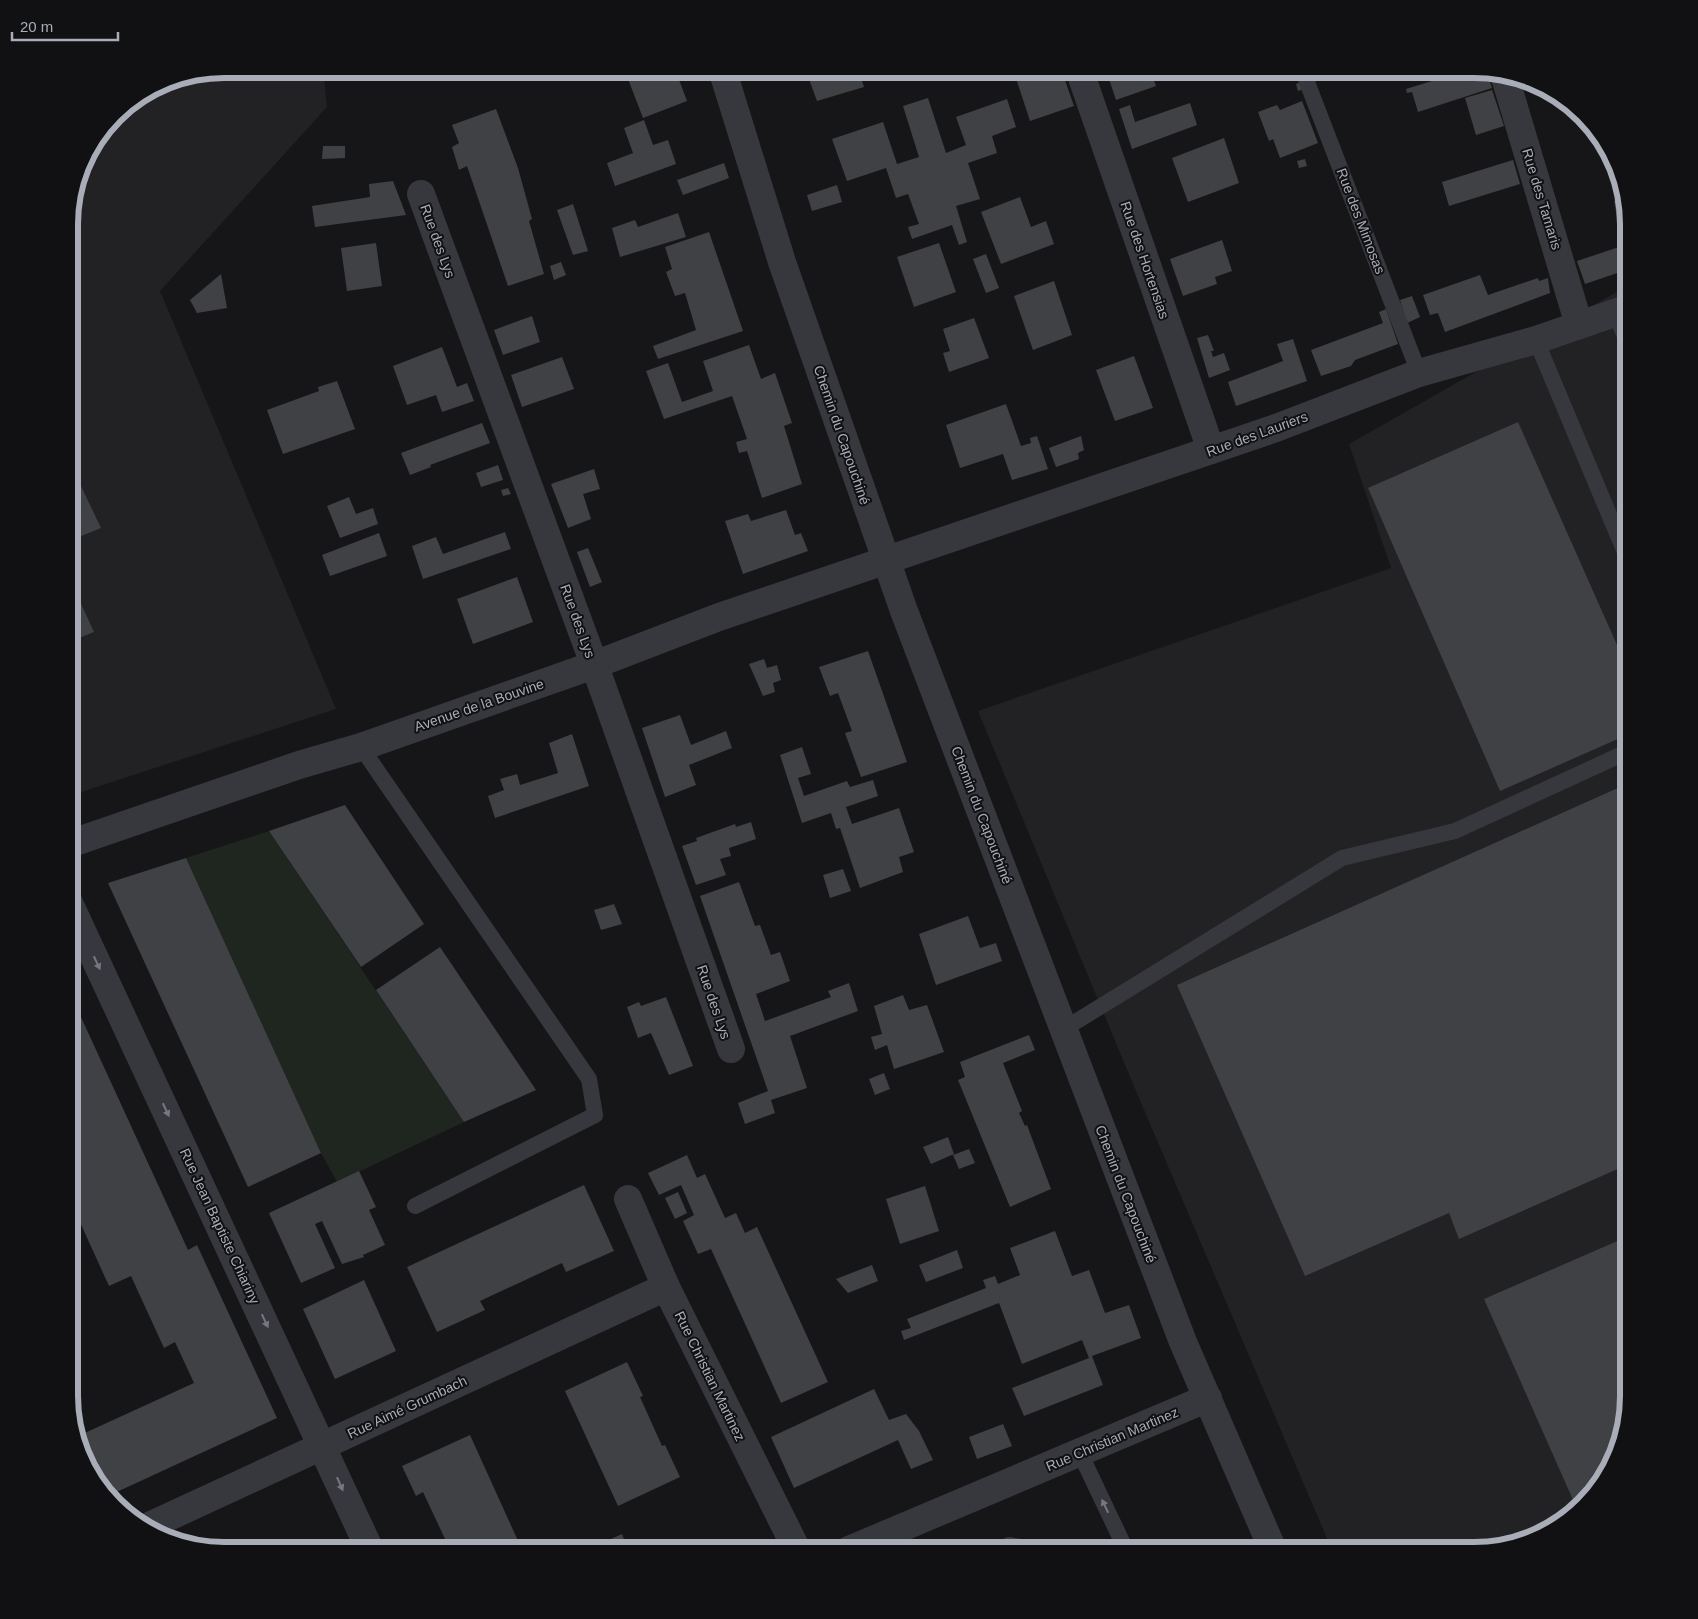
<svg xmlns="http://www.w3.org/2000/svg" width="1698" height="1619" font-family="Helvetica,sans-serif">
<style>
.built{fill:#222225}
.green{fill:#1e261f}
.building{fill:#404145}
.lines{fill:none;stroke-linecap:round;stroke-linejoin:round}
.service{stroke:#37383d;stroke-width:16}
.minor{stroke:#37383d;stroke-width:28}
.tertiary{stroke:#37383d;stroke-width:28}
.oneway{fill:#757881}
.labels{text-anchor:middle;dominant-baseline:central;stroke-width:4;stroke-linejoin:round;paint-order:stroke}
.street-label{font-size:14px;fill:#a8adb8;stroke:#111113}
.rim{fill:none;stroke:#a8adb8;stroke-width:6}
</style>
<rect width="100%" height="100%" fill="#161618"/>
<!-- built -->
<g class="built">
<path d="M224,69H323L327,107L160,291L336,709L69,796V213L85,155L121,107L165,80Z"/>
<path d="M1629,285V1395L1617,1455L1584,1505L1534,1538L1484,1550H1332L1133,1084L978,711L1391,568L1349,444Z"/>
</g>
<!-- green -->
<path class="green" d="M269,831L464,1122L337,1182L321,1153L186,858Z"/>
<!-- building -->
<g class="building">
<path d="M597,69H609L612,75L601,79Z"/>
<path d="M631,69H675L687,101L643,118L625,71Z"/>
<path d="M776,69H858L864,87L817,101L806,71L779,81Z"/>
<path d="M915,69H947L918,79Z"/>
<path d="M1013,69H1061L1074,106L1030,121Z"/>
<path d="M1128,69H1150L1156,86L1116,100L1108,76Z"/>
<path d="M1471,69L1486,70L1492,88L1418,112L1412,92L1407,93L1406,89Z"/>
<path d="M1301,82L1304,89L1298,91L1296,84Z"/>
<path d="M1492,90L1504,126L1476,135L1465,98Z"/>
<path d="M928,98L946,153L966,145L956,117L1007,99L1016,127L992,136L997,153L968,163L980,199L956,206L967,242L959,245L952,225L912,239L908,227L919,224L908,194L896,198L886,168L847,181L832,139L883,122L897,164L919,157L903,106Z"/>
<path d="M1302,101L1318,143L1280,158L1273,139L1269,141L1258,112L1277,105L1280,110Z"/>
<path d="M1190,103L1197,125L1132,149L1119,109L1130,105L1135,122Z"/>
<path d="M496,109L518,168L532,219L529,221L544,274L508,286L467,166L459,170L452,147L459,143L452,125Z"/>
<path d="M644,120L653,145L668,140L676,164L615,186L607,163L633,153L624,128Z"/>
<path d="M1224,138L1239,183L1188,202L1172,158Z"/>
<path d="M323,146H345V158L322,159Z"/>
<path d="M1305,159L1307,166L1299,168L1297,161Z"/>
<path d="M1513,160L1520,184L1449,206L1442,182Z"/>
<path d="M724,163L729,178L683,195L677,180Z"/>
<path d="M393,181L406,215L315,227L312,206L370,197L369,184Z"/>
<path d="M837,185L842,202L812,211L807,195Z"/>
<path d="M1020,197L1031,227L1046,221L1054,244L1001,264L981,212Z"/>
<path d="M1625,198L1629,214V269L1585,284L1577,261L1622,246L1614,201Z"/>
<path d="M573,204L588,251L573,255L557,210Z"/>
<path d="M678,213L686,237L620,257L612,228L635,220L638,227Z"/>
<path d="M709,232L743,331L658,359L653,346L696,330L685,293L675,296L666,272L672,269L665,247Z"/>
<path d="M1222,240L1232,271L1215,277L1217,284L1183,296L1170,259Z"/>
<path d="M376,243L382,286L347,291L341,248Z"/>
<path d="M939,243L956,292L914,307L897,257Z"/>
<path d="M986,254L999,288L986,293L973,259Z"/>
<path d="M561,262L566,275L554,280L550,266Z"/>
<path d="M221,274L227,308L197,313L190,300Z"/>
<path d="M1480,275L1488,295L1538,278L1539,281L1548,278L1550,293L1445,332L1438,313L1430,315L1423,295Z"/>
<path d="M1054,281L1072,335L1033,350L1014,296Z"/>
<path d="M1412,296L1420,317L1407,323L1400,300Z"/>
<path d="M1386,309L1398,344L1355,360L1351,366L1321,376L1311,350L1383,323L1379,312Z"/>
<path d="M532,316L540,342L503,355L494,330Z"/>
<path d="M974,318L989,358L949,372L943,353L950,351L943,329Z"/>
<path d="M1208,335L1214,351H1211L1213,357L1224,353L1230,370L1209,378L1197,338Z"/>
<path d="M1293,339L1307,381L1236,406L1228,382L1283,361L1277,344Z"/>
<path d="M749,345L761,379L775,373L792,423L784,426L802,484L762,498L747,451L739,453L736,442L747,439L732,396L664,419L646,371L668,363L682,402L713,391L703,361Z"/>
<path d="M442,347L457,387L467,383L474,401L442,412L436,395L407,405L393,366Z"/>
<path d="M1134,356L1153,408L1115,421L1096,370Z"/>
<path d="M562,357L574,389L522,407L511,375Z"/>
<path d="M337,381L355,429L283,454L267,410L319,391L318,387Z"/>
<path d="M1006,404L1021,446L1031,443L1030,438L1037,436L1048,469L1012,480L1003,454L960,468L946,425Z"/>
<path d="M1518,422L1629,672V734L1500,791L1368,488Z"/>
<path d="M482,423L490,443L430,465L431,467L410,475L401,453Z"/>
<path d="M1081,436L1084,450L1078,453L1079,459L1056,467L1049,448Z"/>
<path d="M69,461L101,528L69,541Z"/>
<path d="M498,465L503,480L481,487L476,473Z"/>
<path d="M594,469L600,489L583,494L591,519L568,528L551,484Z"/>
<path d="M508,488L511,494L503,496L501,490Z"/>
<path d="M349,497L356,514L373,508L378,524L340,538L327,506Z"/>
<path d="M786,510L795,535L801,533L808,551L743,574L725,521L748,514L751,521Z"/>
<path d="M505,532L511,549L423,579L412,546L436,537L443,554Z"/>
<path d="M379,533L387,556L330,576L322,555Z"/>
<path d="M588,548L602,582L590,587L577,552Z"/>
<path d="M517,577L533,622L473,644L457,599Z"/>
<path d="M69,578L94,632L69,642Z"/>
<path d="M868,651L907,762L861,777L845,733L852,731L838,693L830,696L819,667Z"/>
<path d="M764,659L767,668L777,665L781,680L773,683L775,692L763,696L749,664Z"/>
<path d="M680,715L691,745L726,731L732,748L689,765L696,785L665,797L642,728Z"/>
<path d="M572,734L589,786L495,818L488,796L504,790L500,779L517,774L520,785L558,773L549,743Z"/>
<path d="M802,747L811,774L798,778L804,796L847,781L850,787L873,780L878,796L846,807L852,824L899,808L914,852L899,857L903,872L860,888L840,828L836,829L831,813L802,823L780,755Z"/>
<path d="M1629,783V1164L1459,1239L1449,1213L1305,1276L1177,985Z"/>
<path d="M345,805L424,924L361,967L269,831Z"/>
<path d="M751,822L756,839L729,848L731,856L720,859L726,875L696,885L682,846L697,841L696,838L735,824L736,827Z"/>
<path d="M186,858L321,1153L248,1187L108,883Z"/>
<path d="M843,869L851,891L830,898L823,875Z"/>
<path d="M739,882L755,926L760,925L771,955L780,952L790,981L756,994L765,1021L831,997L828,991L849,983L858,1011L790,1036L807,1088L771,1100L775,1113L745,1124L738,1103L768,1091L700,896Z"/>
<path d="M614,904L622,924L601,930L594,910Z"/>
<path d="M968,916L980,948L996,943L1002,961L936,985L919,934Z"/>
<path d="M440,947L536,1090L464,1122L376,990Z"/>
<path d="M69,991L188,1250L197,1245L277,1418L108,1496L81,1455L76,1437L194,1383L175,1342L164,1348L131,1276L109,1286L69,1198Z"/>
<path d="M903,995L909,1010L927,1005L944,1052L894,1069L887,1045L875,1050L871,1037L882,1034L874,1006Z"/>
<path d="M666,997L693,1066L669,1075L651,1033L638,1038L627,1007L639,1002L641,1006Z"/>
<path d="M1029,1035L1035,1050L1003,1063L1022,1111L1019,1113L1025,1126L1027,1125L1051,1189L1010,1207L958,1080L965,1077L960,1062Z"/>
<path d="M884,1073L890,1089L875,1095L869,1079Z"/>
<path d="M948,1137L954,1154L931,1164L923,1147Z"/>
<path d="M969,1149L975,1163L959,1169L953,1155Z"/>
<path d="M687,1155L697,1178L705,1174L725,1218L736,1213L745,1233L757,1227L828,1382L781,1403L711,1249L698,1254L683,1221L694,1215L681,1185L659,1195L648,1173Z"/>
<path d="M359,1171L376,1207L369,1210L385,1245L363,1255L364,1257L342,1264L322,1221L315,1224L335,1268L301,1283L269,1213Z"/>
<path d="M584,1185L614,1251L566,1272L562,1263L480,1301L485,1310L437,1332L407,1267Z"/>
<path d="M925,1186L939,1231L900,1244L886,1199Z"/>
<path d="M678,1192L687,1213L675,1219L665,1198Z"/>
<path d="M1055,1231L1072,1276L1089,1270L1105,1313L1129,1305L1141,1338L1092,1356L1103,1385L1024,1416L1012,1388L1089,1358L1082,1340L1022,1364L999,1303L904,1340L901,1331L911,1328L907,1319L986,1288L983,1280L995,1276L998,1284L1020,1275L1010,1248Z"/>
<path d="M1629,1236V1395L1617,1455L1584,1505L1577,1509L1484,1299Z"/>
<path d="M957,1250L963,1268L926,1282L919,1265Z"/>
<path d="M872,1265L878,1281L848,1293L836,1279Z"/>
<path d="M364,1280L396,1351L335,1379L303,1309Z"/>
<path d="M627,1362L643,1396L640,1397L662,1446L665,1445L680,1477L618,1506L565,1391Z"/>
<path d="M874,1389L889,1420L906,1414L919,1431L933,1460L911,1469L898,1440L794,1488L771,1437Z"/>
<path d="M1003,1424L1012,1446L977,1459L969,1437Z"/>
<path d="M470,1435L519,1543L504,1550H441L438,1544L446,1541L423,1492L416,1496L402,1466Z"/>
<path d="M622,1534L628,1550H587Z"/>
</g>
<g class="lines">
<!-- service -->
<g class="service">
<path d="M1302,69L1419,373"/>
<path d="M1615,313L1629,346"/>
<path d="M1536,340L1629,562"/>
<path d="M361,747L589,1079L595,1115L415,1206"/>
<path d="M1064,1029L1342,858L1455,831L1629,751"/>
<path d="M1080,1453L1126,1550"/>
<path d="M1001,1550L1009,1545L1037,1550"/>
</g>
<!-- minor -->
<g class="minor">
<path d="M1079,69L1211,450"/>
<path d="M1504,74L1579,325"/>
<path d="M421,194L601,683L731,1049"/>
<path d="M69,903L370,1550"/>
<path d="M628,1199L666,1287L797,1550"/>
<path d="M147,1527L666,1287"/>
<path d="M849,1550L1208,1398"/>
</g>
<!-- tertiary -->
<g class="tertiary">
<path d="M722,69L782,262L904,611L1183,1342L1273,1550"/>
<path d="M69,844L299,765L361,747L594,665L719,617L1276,428L1419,373L1536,340L1629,308"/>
</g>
</g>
<!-- one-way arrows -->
<defs><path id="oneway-solid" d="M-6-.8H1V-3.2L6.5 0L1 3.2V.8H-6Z" transform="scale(1.25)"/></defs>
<g class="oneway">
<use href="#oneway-solid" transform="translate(97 963) rotate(65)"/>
<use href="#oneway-solid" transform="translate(166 1110) rotate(65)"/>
<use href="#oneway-solid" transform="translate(265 1321) rotate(65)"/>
<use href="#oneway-solid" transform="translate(340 1484) rotate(66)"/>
<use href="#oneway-solid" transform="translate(1105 1506) rotate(-115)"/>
</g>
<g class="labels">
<!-- street labels -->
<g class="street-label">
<text transform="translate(1542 199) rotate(73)">Rue des Tamaris</text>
<text transform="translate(1361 221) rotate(69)">Rue des Mimosas</text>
<text transform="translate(438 241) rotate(70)">Rue des Lys</text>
<text transform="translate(1145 260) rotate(71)">Rue des Hortensias</text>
<text transform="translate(1257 434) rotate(-20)">Rue des Lauriers</text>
<text transform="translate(842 435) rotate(71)">Chemin du Capouchiné</text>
<text transform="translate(578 621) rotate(70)">Rue des Lys</text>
<text transform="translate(479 705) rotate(-19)">Avenue de la Bouvine</text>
<text transform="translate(982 815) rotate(69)">Chemin du Capouchiné</text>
<text transform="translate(714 1002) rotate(71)">Rue des Lys</text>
<text transform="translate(1126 1194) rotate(69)">Chemin du Capouchiné</text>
<text transform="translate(220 1226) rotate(65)">Rue Jean Baptiste Chiariny</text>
<text transform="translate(710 1376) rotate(64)">Rue Christian Martinez</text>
<text transform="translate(407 1407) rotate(-25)">Rue Aimé Grumbach</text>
<text transform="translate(1112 1439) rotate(-23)">Rue Christian Martinez</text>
</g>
</g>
<!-- crop -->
<path d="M0 0H1698V1619H0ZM224 78H1474A146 146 0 0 1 1620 224V1396A146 146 0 0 1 1474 1542H224A146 146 0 0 1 78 1396V224A146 146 0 0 1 224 78Z" fill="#111113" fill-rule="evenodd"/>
<path class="rim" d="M224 78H1474A146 146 0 0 1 1620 224V1396A146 146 0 0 1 1474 1542H224A146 146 0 0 1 78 1396V224A146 146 0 0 1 224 78Z"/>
<!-- scale -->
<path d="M12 32v8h106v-8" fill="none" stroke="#a8adb8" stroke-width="2.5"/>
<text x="20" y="32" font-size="15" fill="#a8adb8" stroke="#111113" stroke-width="4" paint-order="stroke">20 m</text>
</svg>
